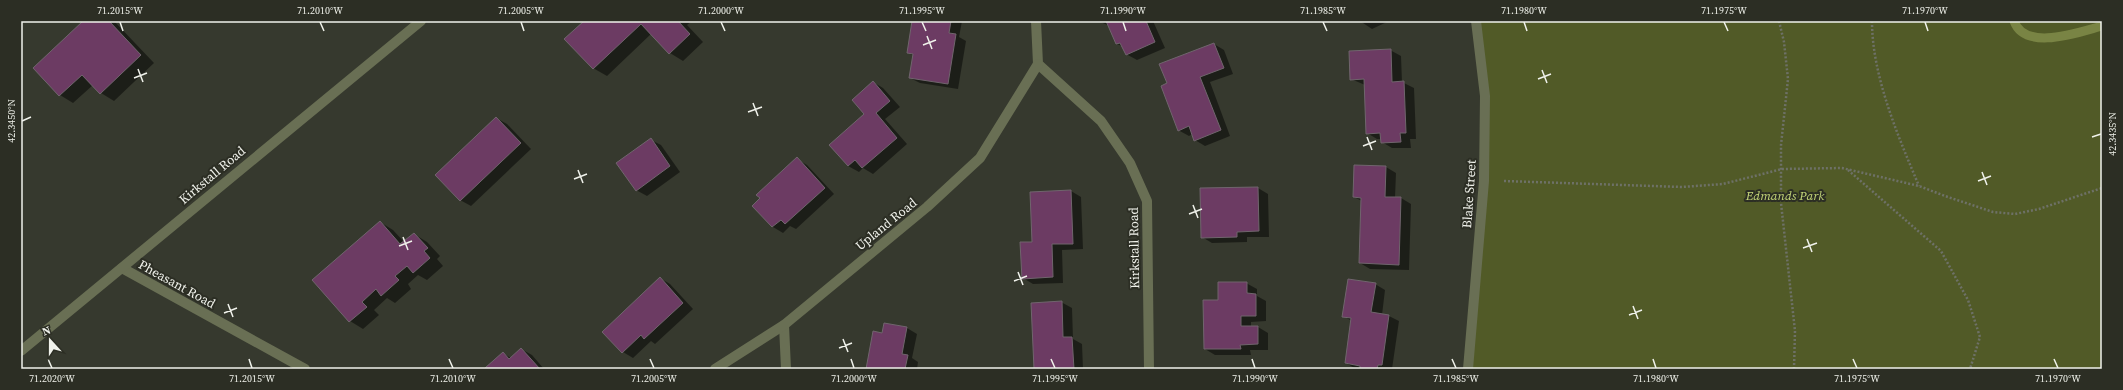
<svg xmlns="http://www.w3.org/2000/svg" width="2123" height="390" font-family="'Source Serif 4',serif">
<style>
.green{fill:#515a27}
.shadow{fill:#0007}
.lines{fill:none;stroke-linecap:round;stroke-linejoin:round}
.stream{stroke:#798444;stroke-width:9}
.building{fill:#6c3b63;stroke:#70656d}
.path{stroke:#6e7167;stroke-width:2.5;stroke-dasharray:2 2;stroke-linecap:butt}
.minor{stroke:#696f54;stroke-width:10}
.ticks{fill:none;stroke:#f0f2eb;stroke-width:1.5}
.labels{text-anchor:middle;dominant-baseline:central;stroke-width:4;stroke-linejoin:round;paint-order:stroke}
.street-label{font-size:13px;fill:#f0f2eb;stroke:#2c2e24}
.park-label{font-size:13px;font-style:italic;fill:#c3d578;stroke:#2c2e24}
.neatline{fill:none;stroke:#f0f2eb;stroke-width:1.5}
.ticks-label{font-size:10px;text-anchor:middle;fill:#f0f2eb}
</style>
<rect width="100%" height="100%" fill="#36392e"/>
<!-- green -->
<path class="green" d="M1476,21H2102V369H1468L1485,96Z"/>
<!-- shadow -->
<g class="shadow">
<path d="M85,21H114L154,63L114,101L101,93L93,85L73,103L60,95L35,68Z"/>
<path d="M585,21H692L687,25L703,42L683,61L670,53L651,34L607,76L593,68Z"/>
<path d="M913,21H962L959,37L966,41L958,89L920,83L910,78L914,56L908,53Z"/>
<path d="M1098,21H1153L1165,48L1137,60L1126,54L1124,47L1117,44L1110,26Z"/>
<path d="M1360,21H1389L1372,29Z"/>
<path d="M1214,44L1224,50L1233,74L1210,82L1230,136L1205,146L1195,140L1193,134L1189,136L1178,130L1168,84Z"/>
<path d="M1390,50L1401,56L1402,82L1414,88L1416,139H1410L1411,148H1392L1382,142V139H1377L1367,133L1365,85L1351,79Z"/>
<path d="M873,82L883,88L900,107L885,119L907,144L873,174L863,168L859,172L848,166L830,145L866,114Z"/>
<path d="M496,118L507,124L531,149L471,206L460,200Z"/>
<path d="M651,140L661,145L680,172L647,196L636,190Z"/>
<path d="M797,159L807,165L834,194L796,229L790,226L783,233L773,227L753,206Z"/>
<path d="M1355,166L1386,167L1396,173L1395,198H1401L1411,204L1409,270L1370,269L1360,263L1362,201L1354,197Z"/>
<path d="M1258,188L1268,194L1269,237H1247V242L1212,243L1202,237Z"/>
<path d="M1071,191L1081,197L1083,249L1062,250L1063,283L1033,284L1023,278L1033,243Z"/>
<path d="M380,222L393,230L404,242L414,234L427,242L440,256L437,259L443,266L427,280L418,275L408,284L411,289L395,303L387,298L374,310L379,315L363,329L350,321L314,280Z"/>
<path d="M660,278L670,284L693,309L655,344L651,341L633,358L623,352Z"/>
<path d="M1246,283L1257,289V296L1266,301V321L1251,322V327H1258L1268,333V350H1250L1251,355H1215L1205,349L1219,301Z"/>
<path d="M1375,284L1385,290L1382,315L1389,316L1399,321L1392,369H1356L1346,363L1352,321L1343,316Z"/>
<path d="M1061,302L1072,308L1073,339L1082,344L1083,369H1035Z"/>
<path d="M885,324L907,328L917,334L912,358L918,362L917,369H867L883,334Z"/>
<path d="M521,349L532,355L544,369L486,368L503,353L511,358Z"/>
</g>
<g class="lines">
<!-- stream -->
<path class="stream" d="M2014,21C2025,52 2079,32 2102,26"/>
</g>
<!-- building -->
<g class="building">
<path d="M83,21H109L141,55L100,94L82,75L59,96L33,68Z"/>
<path d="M584,21H678L690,34L669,54L641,24L593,69L564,39Z"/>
<path d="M912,21H951L949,33L956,34L948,84L909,78L913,54L907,53Z"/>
<path d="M1106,21H1146L1155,42L1126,55L1120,43L1116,44Z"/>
<path d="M1214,43L1224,68L1200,77L1221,130L1194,141L1189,126L1178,131L1161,86L1167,83L1159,64Z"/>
<path d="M1391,49L1392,82L1404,81L1406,133H1400L1401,142L1381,143L1380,133L1366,134L1364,79L1350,80L1349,51Z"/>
<path d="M873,81L890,101L876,113L897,138L862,168L855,160L848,166L829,145L864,114L852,100Z"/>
<path d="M496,117L521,143L460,201L435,175Z"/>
<path d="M651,138L670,166L636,191L616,163Z"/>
<path d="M797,157L825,188L785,224L781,220L772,227L752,206L760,198L756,195Z"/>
<path d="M1354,165L1386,166L1385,197H1401L1399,265L1359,263L1361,198L1353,197Z"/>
<path d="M1258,187L1259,231L1237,232V237L1201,238L1200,188Z"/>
<path d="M1071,190L1073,244H1052L1053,277L1022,279L1020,242H1032L1030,192Z"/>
<path d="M380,221L400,244L414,233L428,248L424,251L430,258L413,273L407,266L395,276L399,280L381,296L376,289L362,302L367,307L349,322L312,280Z"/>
<path d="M660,277L683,303L644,339L641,335L622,353L602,332Z"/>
<path d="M1348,279L1376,283L1371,312L1389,315L1382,365H1378L1377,369H1360V366L1345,363L1351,318L1342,317Z"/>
<path d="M1218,282H1247V293L1256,294V316H1241V326H1258V344L1240,345L1241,349H1204L1203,300H1218Z"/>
<path d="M1062,301L1063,337H1072L1074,369H1034L1031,303Z"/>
<path d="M884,323L907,327L902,354L908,355L905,369H866L873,331L882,333Z"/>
<path d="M521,348L540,369L485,368L503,352L509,359Z"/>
</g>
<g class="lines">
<!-- path -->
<g class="path">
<path d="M1779,21L1784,42L1788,79L1781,145V203L1795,331L1794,369"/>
<path d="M1872,21C1872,76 1898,136 1919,186"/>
<path d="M1848,170L1941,251L1968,300L1980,337L1970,369"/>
<path d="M1504,181L1682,187L1723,184L1782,169L1842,168L1919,186L1945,196L1993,212L2015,214L2039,209L2102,188"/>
</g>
<!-- minor -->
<g class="minor">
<path d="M1036,21L1038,64L1101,121L1130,163L1147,201L1149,369"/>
<path d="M122,268L305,369"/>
<path d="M784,325L786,369"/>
<path d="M21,351L421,21"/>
<path d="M715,369L784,325L927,207L980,158L1038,64"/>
<path d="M1468,369L1484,181L1485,96L1476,21"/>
</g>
</g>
<!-- ticks -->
<path class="ticks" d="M120,22L123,31M320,22L324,31M521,22L524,31M721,22L725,31M922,22L926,31M1123,22L1126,31M1323,22L1327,31M1524,22L1527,31M1724,22L1728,31M1925,22L1928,31M927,36L932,49M923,45L936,40M138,69L143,82M1542,70L1547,83M134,78L147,73M1538,79L1551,74M753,103L758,116M748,112L762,107M22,121L31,117M1367,137L1372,150M2092,137L2101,134M1363,146L1376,141M578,170L583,183M1982,172L1987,185M574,179L587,174M1978,181L1991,176M1193,205L1198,218M1189,214L1202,209M403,237L408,250M1807,239L1812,252M399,246L412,241M1803,248L1817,243M1018,272L1023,285M1014,281L1027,276M228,304L233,317M1633,306L1638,319M224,313L237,308M1629,315L1642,310M843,339L848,352M839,348L852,343M48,359L52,368M249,359L252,368M449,359L453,368M650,359L654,368M851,359L854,368M1051,359L1055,368M1252,359L1255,368M1452,359L1456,368M1653,359L1656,368M1853,359L1857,368M2054,359L2058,368"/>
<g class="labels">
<!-- street labels -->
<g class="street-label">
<text transform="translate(212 175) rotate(-40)">Kirkstall Road</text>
<text transform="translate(1469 194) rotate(-86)">Blake Street</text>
<text transform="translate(886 224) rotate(-39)">Upland Road</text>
<text transform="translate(1134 248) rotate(-91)">Kirkstall Road</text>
<text transform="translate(177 284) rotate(29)">Pheasant Road</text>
</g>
<!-- park labels -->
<g class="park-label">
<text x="1785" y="195">Edmands Park</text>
</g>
</g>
<!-- border -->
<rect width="2123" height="390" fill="none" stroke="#2c2e24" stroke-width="44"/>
<!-- north arrow -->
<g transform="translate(50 340) rotate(339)" stroke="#2c2e24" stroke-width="3" paint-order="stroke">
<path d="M0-3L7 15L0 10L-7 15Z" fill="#f0f2eb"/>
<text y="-6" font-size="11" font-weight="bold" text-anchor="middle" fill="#f0f2eb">N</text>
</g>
<rect x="22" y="22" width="2079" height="346" class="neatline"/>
<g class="ticks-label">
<text x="120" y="14">71.2015°W</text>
<text x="320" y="14">71.2010°W</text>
<text x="521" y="14">71.2005°W</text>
<text x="721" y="14">71.2000°W</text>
<text x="922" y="14">71.1995°W</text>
<text x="1123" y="14">71.1990°W</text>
<text x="1323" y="14">71.1985°W</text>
<text x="1524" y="14">71.1980°W</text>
<text x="1724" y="14">71.1975°W</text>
<text x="1925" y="14">71.1970°W</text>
<text transform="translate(11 121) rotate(-90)" y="4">42.3450°N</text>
<text transform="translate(2112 134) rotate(-90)" y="4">42.3435°N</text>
<text x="52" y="382">71.2020°W</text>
<text x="252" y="382">71.2015°W</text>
<text x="453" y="382">71.2010°W</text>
<text x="654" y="382">71.2005°W</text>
<text x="854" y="382">71.2000°W</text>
<text x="1055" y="382">71.1995°W</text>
<text x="1255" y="382">71.1990°W</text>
<text x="1456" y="382">71.1985°W</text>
<text x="1656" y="382">71.1980°W</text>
<text x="1857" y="382">71.1975°W</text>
<text x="2058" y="382">71.1970°W</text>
</g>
</svg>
